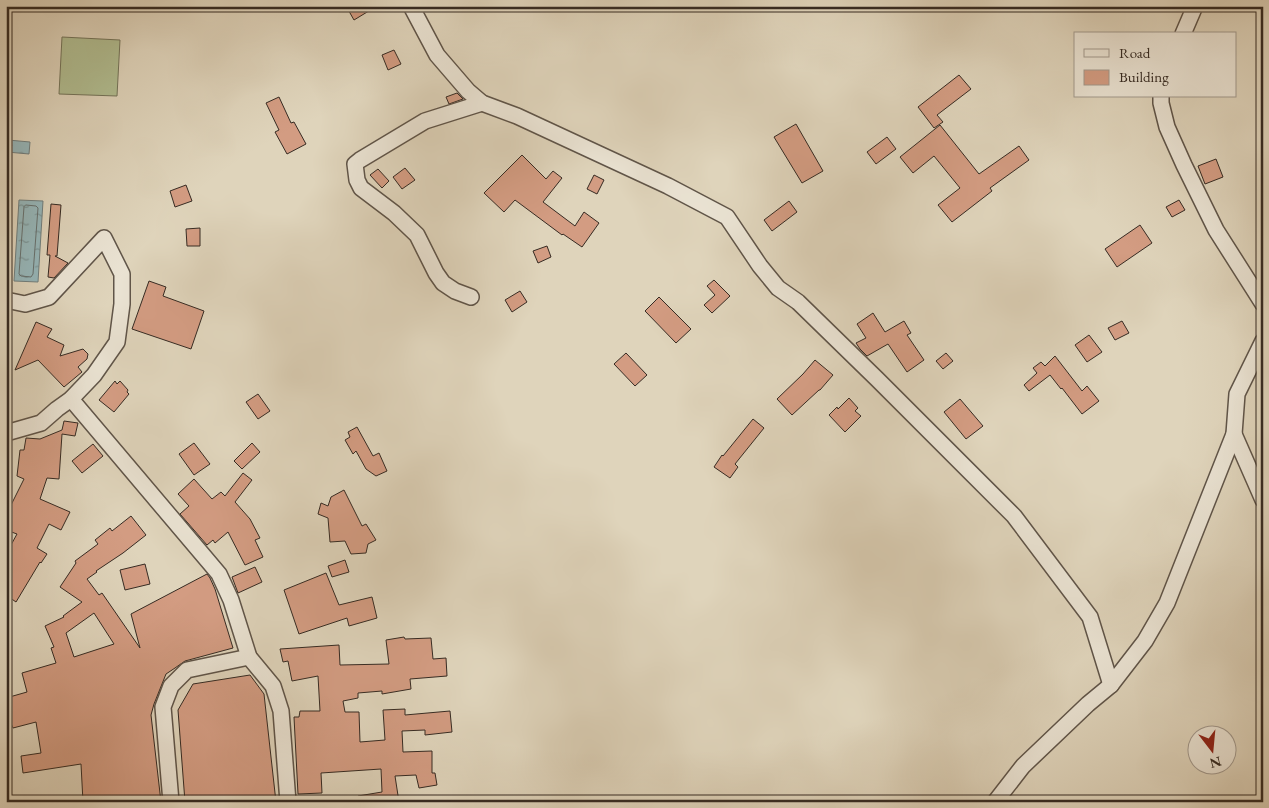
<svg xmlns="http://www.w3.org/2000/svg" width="1269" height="808" font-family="'EB Garamond',serif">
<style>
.garden{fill:#b1bd91;stroke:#74745a}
.water{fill:url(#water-ripples);stroke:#707e7d}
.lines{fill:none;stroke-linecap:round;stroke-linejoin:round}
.shore{stroke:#66706e;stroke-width:1}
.building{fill:#d39c82;stroke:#362b23;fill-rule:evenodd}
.street-casing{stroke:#605549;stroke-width:18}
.street{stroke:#eae3d3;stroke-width:15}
</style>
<defs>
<pattern id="water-ripples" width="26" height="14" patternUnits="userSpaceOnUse" patternTransform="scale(1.25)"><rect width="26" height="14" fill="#96b6b9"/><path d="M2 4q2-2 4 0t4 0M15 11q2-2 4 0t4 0" fill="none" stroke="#7b9496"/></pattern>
</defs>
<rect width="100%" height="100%" fill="#dfd4bb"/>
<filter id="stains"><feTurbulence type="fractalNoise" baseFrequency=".004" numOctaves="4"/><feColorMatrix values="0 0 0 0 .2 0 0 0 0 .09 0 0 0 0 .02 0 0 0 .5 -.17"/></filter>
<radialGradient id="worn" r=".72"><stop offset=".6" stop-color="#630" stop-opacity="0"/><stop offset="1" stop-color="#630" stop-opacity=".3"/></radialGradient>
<!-- garden -->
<path class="garden" d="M62,37L120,40L117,96L59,94Z"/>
<!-- water -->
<g class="water">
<path d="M8,140L30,142L29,154L7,152Z"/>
<path d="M19,200L43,201L38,282L14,281Z"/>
</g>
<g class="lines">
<!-- shore -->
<path class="shore" d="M26,205L36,206L38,208L33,274L31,277L21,276L19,274L24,207Z"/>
</g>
<!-- building -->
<g class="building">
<path d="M346,6H377L354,20Z"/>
<path d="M394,50L401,64L388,70L382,55Z"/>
<path d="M959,75L971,89L937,115L943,122L934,128L918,107Z"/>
<path d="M457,93L463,99L449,104L446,97Z"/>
<path d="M279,97L291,123L294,122L306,144L287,154L275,132L279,130L266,103Z"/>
<path d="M796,124L823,171L802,183L774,137Z"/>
<path d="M940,125L979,174L1019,146L1029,160L990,188L992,191L952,222L938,205L960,188L934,156L913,173L900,157Z"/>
<path d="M887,137L896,149L876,164L867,152Z"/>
<path d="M522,155L546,179L553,171L562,178L543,202L575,226L584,212L599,223L582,247L563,234L562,235L515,200L504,212L484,193Z"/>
<path d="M1216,159L1223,177L1205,184L1198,166Z"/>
<path d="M405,168L415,180L402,189L393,177Z"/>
<path d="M378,169L389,181L382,188L370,175Z"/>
<path d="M594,175L604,180L597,194L587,189Z"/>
<path d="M186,185L192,201L175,207L170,191Z"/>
<path d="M1179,200L1185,210L1172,217L1166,207Z"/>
<path d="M789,201L797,212L772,231L764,220Z"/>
<path d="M51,204L61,205L57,256H55L68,263L54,278L48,277L50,255H47Z"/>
<path d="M1140,225L1152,243L1117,267L1105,249Z"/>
<path d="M200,228V246H187L186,229Z"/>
<path d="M547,246L551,257L538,263L533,251Z"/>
<path d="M714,280L730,296L712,313L704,305L715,295L707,286Z"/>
<path d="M149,281L166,287L163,296L204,311L191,349L132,329Z"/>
<path d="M520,291L527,302L512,312L505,300Z"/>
<path d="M659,297L691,329L676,343L645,311Z"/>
<path d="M873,313L885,332L904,321L911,333L907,335L924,360L907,372L888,344L867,356L860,349L856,343L866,338L857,324Z"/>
<path d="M1122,321L1129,333L1115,340L1108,328Z"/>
<path d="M36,322L52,329L47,337L64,345L60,356L83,349L88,354L87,359L78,367L82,372L64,387L38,360L15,370Z"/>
<path d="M1089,335L1102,352L1087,362L1075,345Z"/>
<path d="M626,353L647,375L635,386L614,364Z"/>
<path d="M946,353L953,361L943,369L936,361Z"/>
<path d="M1055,356L1082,391L1087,386L1099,401L1082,414L1062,388L1061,389L1050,375L1029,391L1024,385L1037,373L1033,368L1041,362L1045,366Z"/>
<path d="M815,360L833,375L820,390H819L792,415L777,399L803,374Z"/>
<path d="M115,381L117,384L120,381L128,390L127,392L129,394L114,412L99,400Z"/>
<path d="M258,394L270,411L258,419L246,402Z"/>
<path d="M849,398L858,408L855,411L861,416L845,432L829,415L837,407L838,409Z"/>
<path d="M960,399L983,426L966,439L944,412Z"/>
<path d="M753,419L764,428L735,464L738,467L730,478L714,467L722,455L723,456Z"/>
<path d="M64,421L78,423L75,436L62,434L59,479L47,478L40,499L70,512L61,530L49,524L37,548L47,554L41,563L40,562L16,602L6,595V554L17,534L6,530V515L24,479L17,476L20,450H24L26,438L40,439L62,430Z"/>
<path d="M357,427L373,456L379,453L387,471L376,476L366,469L356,451L353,454L345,440L350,437L348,432Z"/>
<path d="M194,443L210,464L194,475L179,454Z"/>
<path d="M252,443L260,452L242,469L234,461Z"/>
<path d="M93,444L103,456L82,473L72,461Z"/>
<path d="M243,473L252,480L235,502L250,519L260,538L255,540L263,557L245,565L228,532L215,543L213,540L207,545L180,514L189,506L178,494L194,479L212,499L221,492L225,496Z"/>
<path d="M344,490L362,526L366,524L376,540L368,544L366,553L351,554L345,541L330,542L328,518L318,514L321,503L328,506L331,497Z"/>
<path d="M131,516L146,535L123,553L96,571L97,572L87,579L99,595L102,593L140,648L131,614L207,574L210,578L215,589L233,648L185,661L175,668L166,674L154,704L151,715L161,802H83L81,764L23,773L21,756L41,753L36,722L13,728L6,712V698L27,692L22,673L56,663L51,648L54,647L45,626L64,617L63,616L82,602L60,587L76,563L75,561L98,544L95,540L110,528L112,531ZM94,613L114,644L74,657L66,633Z"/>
<path d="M345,560L349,572L332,577L328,566Z"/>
<path d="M145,564L150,584L125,590L120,570Z"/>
<path d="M255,567L262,582L238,593L232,577Z"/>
<path d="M326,573L339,605L372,597L377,618L349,626L347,618L299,634L284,590Z"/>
<path d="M404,637L405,639L431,638L433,659L446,658L447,676L410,679L411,689L382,694V691L358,693V698L343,701L345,712H359L360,742L385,740L383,710L405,709V715L450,711L452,732L425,735V730L402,731L403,752L432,751V773H435L437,785L419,788L416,775L395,776L399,802H359L358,796L382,792L381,769L321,773L322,793L298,794L294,717H299L300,711H320L318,676L292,681L288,661L283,662L280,649L339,645L340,665L389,664L386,640Z"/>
<path d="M250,675L264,694L276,802H185L178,710L193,684Z"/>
</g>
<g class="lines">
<defs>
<g id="street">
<path d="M411,6L437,55L468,91L482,103L517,116L668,186L727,217L760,266L778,288L798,302L877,379L1014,516L1090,617L1111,685"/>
<path d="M1183,34L1195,6"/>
<path d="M1161,96V103L1167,127L1184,165L1216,230L1263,304"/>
<path d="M471,297L455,291L443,283L436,273L417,235L394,213L361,188L357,180L355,164L360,160L425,121L482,103"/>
<path d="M6,300L25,304L49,297L104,238L122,274V304L117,342L94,375L71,399L57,409L41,423L6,433"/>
<path d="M71,399L219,574L231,600L249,657L273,686L281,711L288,802"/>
<path d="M1234,434L1263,500"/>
<path d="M171,802L163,707L171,686L187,670L249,657"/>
<path d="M995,802L1023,766L1088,704L1111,685L1145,641L1167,603L1234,434L1237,394L1263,341"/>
</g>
</defs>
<!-- street casing -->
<use href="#street" class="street-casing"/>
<!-- street -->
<use href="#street" class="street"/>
</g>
<!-- margin -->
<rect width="1269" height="808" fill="none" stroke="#dfd4bb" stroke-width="25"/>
<rect x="8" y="8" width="1254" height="793" fill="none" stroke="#362b23" stroke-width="2.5"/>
<rect x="12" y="12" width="1244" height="783" fill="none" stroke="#362b23"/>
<!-- legend -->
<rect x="1074" y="32" width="162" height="65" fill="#eae3d3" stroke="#a2998d"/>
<rect x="1084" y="49" width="25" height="8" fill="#eae3d3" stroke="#a2998d"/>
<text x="1119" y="58" font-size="15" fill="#362b23">Road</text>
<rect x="1084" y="70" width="25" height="15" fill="#d39c82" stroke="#a2998d"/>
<text x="1119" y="82" font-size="15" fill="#362b23">Building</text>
<!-- north arrow -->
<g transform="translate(1212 750) rotate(164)"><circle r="24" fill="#eae3d3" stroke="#a2998d"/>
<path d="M0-4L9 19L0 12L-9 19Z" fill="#8f2418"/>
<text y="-8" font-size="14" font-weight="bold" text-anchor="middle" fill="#362b23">N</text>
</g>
<rect width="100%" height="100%" filter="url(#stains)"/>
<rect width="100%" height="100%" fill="url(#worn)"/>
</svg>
